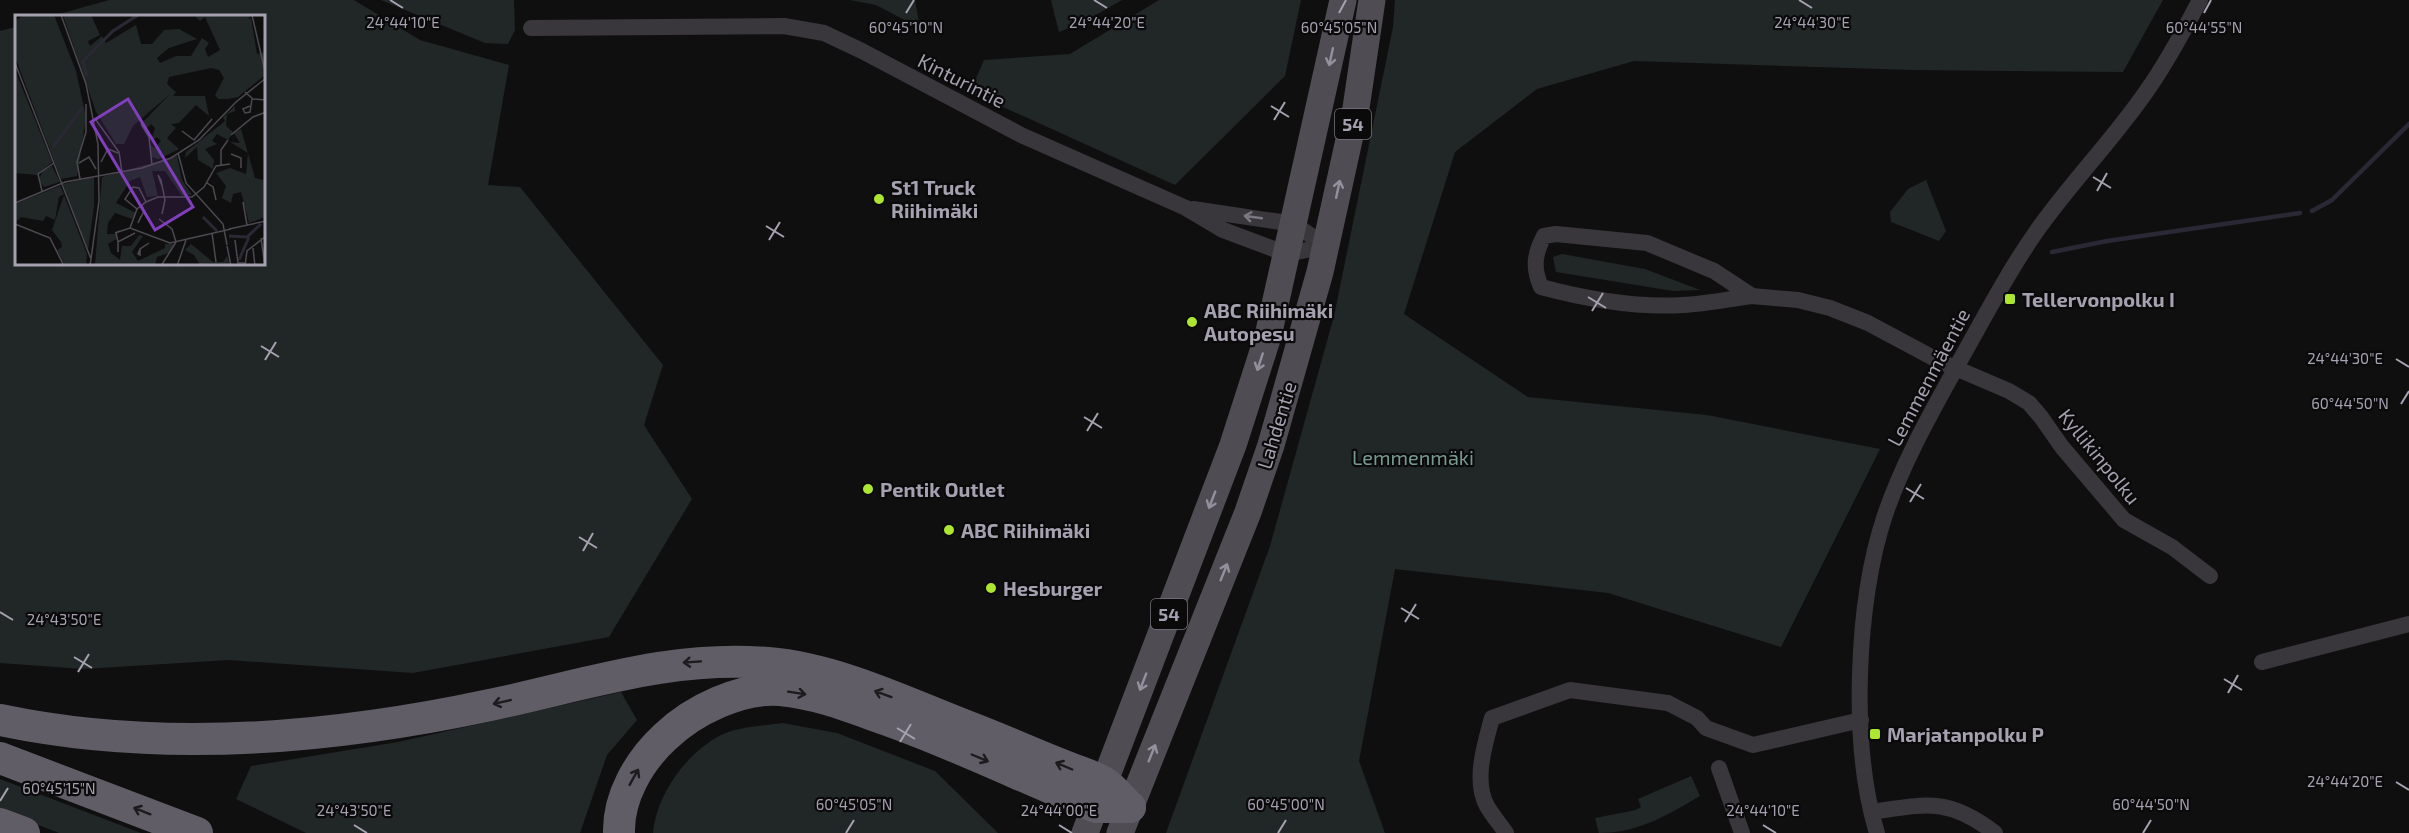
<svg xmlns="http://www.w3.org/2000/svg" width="2409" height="833" font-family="'Exo 2',sans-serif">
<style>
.green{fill:#202726}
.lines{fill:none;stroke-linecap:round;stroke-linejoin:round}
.stream{stroke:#2a2835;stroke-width:4.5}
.minor{stroke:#3a373c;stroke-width:16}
.primary{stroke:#504c54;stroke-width:27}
.motorway{stroke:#605d66;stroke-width:32}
.oneway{stroke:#95909e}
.oneway2{stroke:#7b7782}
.oneway3{stroke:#1c1b1d}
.ticks{fill:none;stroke:#a6a1b0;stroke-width:2}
.poi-dot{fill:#ace631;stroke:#0b0a0b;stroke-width:2}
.labels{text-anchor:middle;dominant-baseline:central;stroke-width:4.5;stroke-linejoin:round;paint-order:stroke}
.shield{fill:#0b0a0b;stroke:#78747e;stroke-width:1.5}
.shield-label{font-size:18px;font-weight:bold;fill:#a6a1b0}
.street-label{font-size:20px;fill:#a6a1b0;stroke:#0b0a0b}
.poi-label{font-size:20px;font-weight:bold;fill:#a6a1b0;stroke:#0b0a0b;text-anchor:start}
.park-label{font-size:20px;fill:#789b91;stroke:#0b0a0b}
.inset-river{fill:none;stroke:#2a2835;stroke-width:3}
.inset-road{fill:none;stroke:#4c4950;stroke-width:1.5}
.view{fill:#813ebd;fill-opacity:0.15;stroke:#813ebd;stroke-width:3}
.inset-edge{fill:none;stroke:#a6a1b0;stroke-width:3}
.ticks-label{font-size:15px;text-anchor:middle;fill:#a6a1b0;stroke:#0b0a0b;stroke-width:4.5;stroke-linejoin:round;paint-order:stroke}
</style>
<rect width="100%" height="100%" fill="#100f10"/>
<!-- green -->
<g class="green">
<path d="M109,0H354L420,40L509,65L488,185L520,187L663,365L644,425L692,499L609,637L413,673L229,660L83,669L0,663V31L16,27V264H264V16H52Z"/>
<path d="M381,0H514L515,30L508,44L485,43Z"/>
<path d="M850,0H915L920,28L876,5Z"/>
<path d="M1051,0H1122L1082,23L1059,32Z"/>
<path d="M1159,0H1301L1285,76L1175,185L970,92L984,60L1070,54Z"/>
<path d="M1395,0H2163L2123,72L1912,70L1634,61L1537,89L1455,152L1404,314L1528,397L1707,415L1880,449L1781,647L1608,593L1395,569L1359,761L1385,833H1166L1270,546L1334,316L1393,27Z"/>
<path d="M1926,180L1946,231L1939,241L1891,222L1890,212L1908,189Z"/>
<path d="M1562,254L1645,269L1700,290L1673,291L1556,272L1553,257Z"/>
<path d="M621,692L637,720L607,755L580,833H306L236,799L251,766L398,742Z"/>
<path d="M783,723L837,733L935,771L998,833H653C657,794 685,755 719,736C738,726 762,726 783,723Z"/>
<path d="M1691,776L1700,796C1668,815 1638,833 1599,833L1595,818L1636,810L1641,807L1638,799Z"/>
<path d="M0,779L141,833H59L0,810Z"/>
</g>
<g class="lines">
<!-- stream -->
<g class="stream">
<path d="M2312,211L2332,200L2409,124"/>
<path d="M2052,252L2107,241L2300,213"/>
</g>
<!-- minor -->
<g class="minor">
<path d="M531,28L784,26L824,33L862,51L1021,135L1186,208L1223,230L1287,254L1326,246"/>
<path d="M1193,209L1294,224L1326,246"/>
<path d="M1752,296C1729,299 1706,304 1683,305C1636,308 1586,299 1541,287C1533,268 1534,255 1544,236L1556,234L1647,243L1714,271L1752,296L1798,300L1830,308L1868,323L1939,361L2009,391L2029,403L2041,417L2062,447L2124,520L2172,547L2210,576"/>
<path d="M2262,662L2409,624"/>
<path d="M1719,768L1742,833"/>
<path d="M1872,812C1926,804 1948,797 1995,833"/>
<path d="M1506,833C1500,824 1492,815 1487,806C1473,781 1485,743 1492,718L1570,690L1668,703L1697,718L1706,728L1753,745L1861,720"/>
<path d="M1877,833C1850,746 1856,601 1885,515C1903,462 1931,413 1958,364C1983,320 2007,273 2036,232C2071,182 2114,139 2148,89C2168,61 2184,30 2200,0"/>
</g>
<!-- primary -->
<g class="primary">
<path d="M1085,833L1233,445L1268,336L1343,0"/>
<path d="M1120,833L1248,512L1271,445L1320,272L1356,108L1372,0"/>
</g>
<!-- motorway -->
<g class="motorway">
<path d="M0,720C161,754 331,739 490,705C585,685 670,655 768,663C839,669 908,704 974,729C1005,741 1036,755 1067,767C1079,772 1094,776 1105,783C1114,789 1122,800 1130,807"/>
<path d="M0,758L197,833"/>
<path d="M0,824L24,833"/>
<path d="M619,833C618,797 639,761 665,737C693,710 741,687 780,690C813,693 843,704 873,715C949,741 1022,777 1096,807H1130"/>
</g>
</g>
<!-- one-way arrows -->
<defs><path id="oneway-shaft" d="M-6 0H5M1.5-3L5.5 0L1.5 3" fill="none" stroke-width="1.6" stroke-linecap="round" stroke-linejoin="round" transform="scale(1.5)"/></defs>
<g class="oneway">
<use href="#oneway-shaft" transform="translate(1331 57) rotate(102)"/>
<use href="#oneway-shaft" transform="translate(1338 189) rotate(-78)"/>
<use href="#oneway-shaft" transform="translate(1260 362) rotate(108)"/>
<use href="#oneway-shaft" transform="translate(1212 500) rotate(111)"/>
<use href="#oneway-shaft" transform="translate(1224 572) rotate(-68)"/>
<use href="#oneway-shaft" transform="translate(1143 682) rotate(111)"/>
<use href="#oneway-shaft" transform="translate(1152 753) rotate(-68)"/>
</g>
<use class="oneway2" href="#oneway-shaft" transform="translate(1253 217) rotate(-172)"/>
<g class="oneway3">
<use href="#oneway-shaft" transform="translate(692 662) rotate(176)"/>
<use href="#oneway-shaft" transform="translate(797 693) rotate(9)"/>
<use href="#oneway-shaft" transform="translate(883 694) rotate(-160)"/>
<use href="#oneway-shaft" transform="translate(502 702) rotate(167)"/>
<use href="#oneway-shaft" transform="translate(980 758) rotate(23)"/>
<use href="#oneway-shaft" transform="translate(1064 766) rotate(-157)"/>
<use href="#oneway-shaft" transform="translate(634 777) rotate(-61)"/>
<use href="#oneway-shaft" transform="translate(142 811) rotate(-158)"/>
</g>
<!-- ticks -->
<path class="ticks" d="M390,0L403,8M1094,0L1107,8M1799,0L1812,8M906,13L914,0M1339,13L1346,0M2204,13L2211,0M1271,106L1289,117M1274,120L1285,102M2093,177L2111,188M2097,191L2107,173M766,226L784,237M769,240L780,222M1588,297L1606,308M1592,311L1603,293M261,346L279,357M2396,359L2409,367M265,360L276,342M2401,404L2409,391M1084,417L1102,428M1087,431L1098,413M1906,488L1924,499M1910,502L1921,484M579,537L597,548M583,551L593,533M1401,608L1419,619M0,612L13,620M1405,622L1416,604M74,657L92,668M78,672L89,654M2224,679L2242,690M2228,693L2238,675M897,728L915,739M900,742L911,724M2396,782L2409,790M0,801L8,788M354,825L367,833M1059,825L1072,833M1763,825L1776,833M846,833L854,820M1278,833L1286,820M2143,833L2151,820"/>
<!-- markers -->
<g class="poi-dot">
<circle cx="879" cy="199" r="6"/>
<rect x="2004" y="293" width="12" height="12" rx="3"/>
<circle cx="1192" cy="322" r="6"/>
<circle cx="868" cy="489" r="6"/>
<circle cx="949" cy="530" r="6"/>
<circle cx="991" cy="588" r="6"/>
<rect x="1869" y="728" width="12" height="12" rx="3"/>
</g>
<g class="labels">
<!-- shield labels -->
<g class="shield">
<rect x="1335" y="109" width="36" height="30" rx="4.5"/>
<rect x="1151" y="599" width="36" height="30" rx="4.5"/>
</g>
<g class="shield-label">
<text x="1353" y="124">54</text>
<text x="1169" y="614">54</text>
</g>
<!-- street labels -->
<g class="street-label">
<text transform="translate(962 80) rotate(27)">Kinturintie</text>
<text transform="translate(1928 377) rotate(-62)">Lemmenmäentie</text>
<text transform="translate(1276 425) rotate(-73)">Lahdentie</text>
<text transform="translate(2100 456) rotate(51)">Kyllikinpolku</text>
</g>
<!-- poi labels -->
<g class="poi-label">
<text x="891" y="187">St1 Truck<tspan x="891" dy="23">Riihimäki</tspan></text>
<text x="2022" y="299">Tellervonpolku I</text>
<text x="1204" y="310">ABC Riihimäki<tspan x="1204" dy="23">Autopesu</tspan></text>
<text x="880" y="489">Pentik Outlet</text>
<text x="961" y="530">ABC Riihimäki</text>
<text x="1003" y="588">Hesburger</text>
<text x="1887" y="734">Marjatanpolku P</text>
</g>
<!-- park labels -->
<g class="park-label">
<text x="1413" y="457">Lemmenmäki</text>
</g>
</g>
<!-- overview -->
<g transform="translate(15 15)">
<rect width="250" height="250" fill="#100f10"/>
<path d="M9,0H39L61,56L71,102L62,161L46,164L0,42V6ZM48,0H76L85,20L73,26L75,31L87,21L91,28L121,10L126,29H137L149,15L164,14L182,24L154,33L142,43L145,48L161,41H176L187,23L194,28L190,34L193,42L205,35L190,2L185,6L179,0H236L233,4L236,3L242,39L250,37V60L223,82L213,84H203L200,80L209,63L204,55L196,53L154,62L152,69L161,77L158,81H190L194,101L181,90L164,108L156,109L161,113L152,123L164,134L144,144L136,142L135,130L149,138L140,133L146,126L142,122L136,126L140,113L136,109L131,114L127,108L155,79L118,111L109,129H101L81,97ZM0,55L37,147L22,160L0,158ZM220,91V96L212,99L211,111L218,117L213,125L202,119L197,126L202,129L190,134L199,145L198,154L183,145L182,132L170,143L171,137L210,106L208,102ZM226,114L240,163L249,165L250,202L234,208L226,177L218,179L216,188L207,183L211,171L201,158L215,153L231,159L233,138L215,127L225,128L219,118ZM162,141L167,165L177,180L167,181L150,156H137L143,181L132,182L125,162L115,166L101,188L121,198L117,204L100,198L93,208L92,219H101V224L93,229L96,238L105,245L107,231H116L124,220L128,221L117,237L123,246L150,233V229H159L156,237L142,242L140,250H80L87,162ZM37,151L45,167L29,172L24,165L28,155ZM79,162V191L73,235L48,169ZM45,171L49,179L44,182L40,205L31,201L28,206L6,202L0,208V189ZM49,180L72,239L71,250H50L42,235L47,232L46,227L37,215ZM176,229L198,247H208L212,241L215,250H185L179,240L170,235Z" fill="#202726"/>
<path class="inset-river" d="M72,61L68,46L98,16L123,0M38,132L68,92M188,202L202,216M214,221L232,222L246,209M224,245L234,222"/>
<path class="inset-road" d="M46,0L71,69L83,129L84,186L75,251M237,0L251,61M0,48L76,244M230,77L238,84L251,85M235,91L228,94L230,98L235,97L237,84M81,105L104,137L107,157M126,109L134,122L137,150M167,116L179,125L197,104M216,120L238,102L251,97M163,138L171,168L208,209L212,230M216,139L226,143V153M86,147L93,134L103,138M64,148L74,142L81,154M206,150V135L213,125M65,164L62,147L71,117V89M192,168L198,172L201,185M27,176L23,159L39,148M228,187L232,210M0,188L50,167L127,153L156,143L184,125L221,87L251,63M122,194L110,184L118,172L124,173L131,187M147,199L150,185L146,165L143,160L147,171M126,201L123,208L129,196L127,190M144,204L157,214L161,227M0,209L35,223L49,251M115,213L122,194L131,187L143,182H177L189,172L201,151L215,149M214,214L251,206M105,216L100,218L115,213L155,228L216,214M101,218L103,227L120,218M197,218L201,247M246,223L250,251M220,225L223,248H230M103,228V237V227M212,231L216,251M238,233L240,251M125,234V240L123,239L125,234L134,228M146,251L161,227M162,251L171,225M230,251L232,236L251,221"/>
<path class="view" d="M113,84L178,192L140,215L76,107Z"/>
<rect width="250" height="250" class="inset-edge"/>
</g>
<g class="ticks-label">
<text x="403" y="28">24°44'10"E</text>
<text x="1107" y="28">24°44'20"E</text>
<text x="1812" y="28">24°44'30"E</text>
<text x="906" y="33">60°45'10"N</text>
<text x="1339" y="33">60°45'05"N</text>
<text x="2204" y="33">60°44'55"N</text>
<text x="2345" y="364">24°44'30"E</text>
<text x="2350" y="409">60°44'50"N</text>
<text x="64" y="625">24°43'50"E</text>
<text x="2345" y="787">24°44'20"E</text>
<text x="59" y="794">60°45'15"N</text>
<text x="854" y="810">60°45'05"N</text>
<text x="1286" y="810">60°45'00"N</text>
<text x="2151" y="810">60°44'50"N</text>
<text x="354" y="816">24°43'50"E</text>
<text x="1059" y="816">24°44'00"E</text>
<text x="1763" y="816">24°44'10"E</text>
</g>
</svg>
